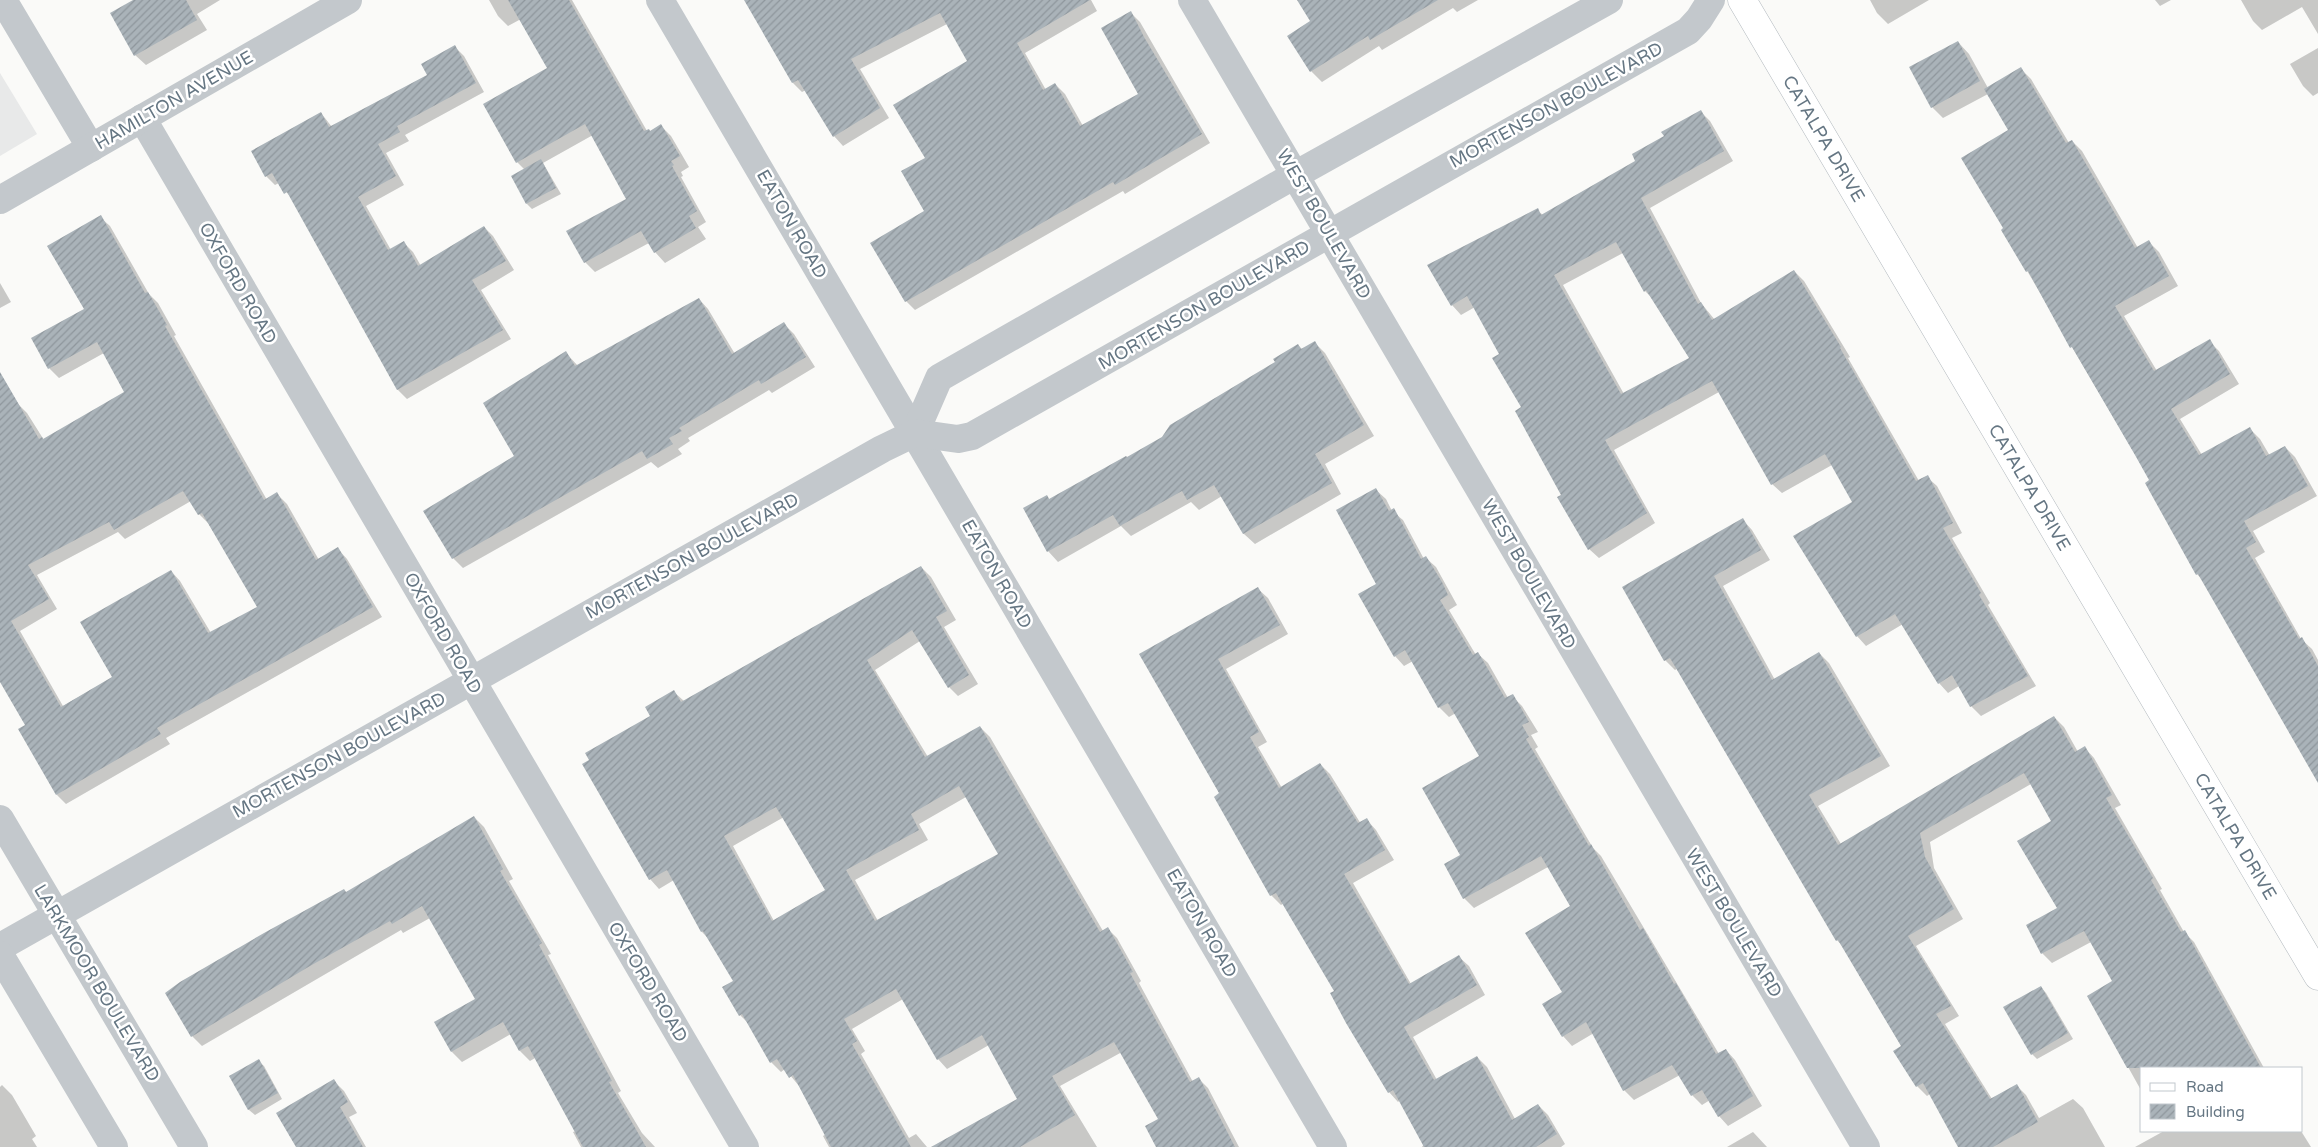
<svg xmlns="http://www.w3.org/2000/svg" width="2318" height="1147" font-family="'Varela Round',sans-serif">
<style>
.built{fill:#e8e9e9}
.shadow{fill:#0003;fill-rule:evenodd}
.building{fill:url(#building-hatch);fill-rule:evenodd}
.lines{fill:none;stroke-linecap:round;stroke-linejoin:round}
.secondary-casing{stroke:#b3babf;stroke-width:29}
.street{stroke:#c3c8cc;stroke-width:28}
.secondary{stroke:#fff;stroke-width:28}
.labels{text-anchor:middle;dominant-baseline:central;stroke-width:5;stroke-linejoin:round;paint-order:stroke}
.street-label{font-size:18px;fill:#657683;stroke:#fff}
</style>
<defs>
<pattern id="building-hatch" width="6" height="6" patternUnits="userSpaceOnUse" patternTransform="scale(1.25)"><rect width="6" height="6" fill="#aab3b9"/><path d="M-1 1l2-2M0 6l6-6M5 7l2-2" fill="none" stroke="#8e969c"/></pattern>
</defs>
<rect width="100%" height="100%" fill="#fafaf8"/>
<!-- built -->
<path class="built" d="M0,73L37,134L0,156Z"/>
<!-- shadow -->
<g class="shadow">
<path d="M136,0H220L197,14L207,30L146,65L135,55Z"/>
<path d="M489,0H572L647,131L650,132L661,126L671,136L689,167L681,172L683,176L681,177L706,222L698,227L706,239L665,263L655,252L649,243L595,272L585,262L628,199L593,135L543,163L561,194L532,209L527,204L513,176L525,170L517,162L549,69L521,19L508,26L498,16Z"/>
<path d="M746,0H1091L1097,11L1025,53L1046,90L1055,84L1065,94L1083,126L1140,94L1131,13L1140,22L1210,143L1125,194L1123,191L915,310L906,301L926,211V158L969,61L947,24L860,69L889,118L843,146L834,136L806,90L802,92L793,83Z"/>
<path d="M1311,0H1478L1457,12L1453,8L1382,50L1379,46L1322,82L1311,71Z"/>
<path d="M1870,0H1929L1888,24L1877,13Z"/>
<path d="M2155,0H2171L2160,6Z"/>
<path d="M2241,0H2318V34L2302,7L2262,30L2253,21Z"/>
<path d="M1958,42L1969,54L1988,88L2021,69L2031,79L2069,143L2072,141L2082,151L2138,248L2149,242L2159,252L2178,286L2124,316L2157,371L2209,341L2219,351L2239,384L2180,419L2202,455L2250,429L2260,439L2270,456L2285,447L2295,457L2317,496L2253,531L2265,552L2255,558L2301,639L2312,649L2318,660V781L2204,582L2197,574L2147,483L2151,481L2003,230L2010,131L1988,94L1943,118L1932,107L1911,68Z"/>
<path d="M455,47L464,56L484,92L405,135L409,141L386,153L404,185L366,206L391,250L404,243L413,252L421,266L484,227L493,236L514,270L481,290L511,339L407,399L398,390L293,200L279,183L275,185L266,176L321,113L332,127L428,75Z"/>
<path d="M2318,48V93L2313,96L2303,86L2290,64Z"/>
<path d="M1700,111L1710,121L1733,161L1650,208L1701,303L1715,320L1794,271L1804,281L1850,357L1848,358L1919,481L1927,477L1937,486L1962,533L1952,538L1990,603L1988,605L2036,686L1981,716L1971,706L1959,686L1948,693L1939,683L1903,624L1866,646L1857,636L1854,503L1832,465L1782,493L1772,484L1719,392L1614,450L1655,523L1599,558L1589,549L1523,408L1501,354L1475,307L1461,315L1452,305L1537,210L1543,215L1637,161L1665,137ZM1623,253L1645,291L1655,301L1691,359L1624,394L1563,285Z"/>
<path d="M100,217L110,226L149,294L158,303L176,335L174,336L267,500L277,494L287,504L319,560L338,549L347,559L382,617L166,738L170,744L66,804L57,795L26,725L0,680V413L17,403L27,413L44,440L126,393L104,353L59,378L49,368L86,310ZM191,501L199,514L209,524L259,607L211,633L180,581L171,571L114,677L63,706L20,631L57,609L37,575L118,532L125,539Z"/>
<path d="M0,283L11,302L0,308Z"/>
<path d="M699,299L708,309L735,354L784,324L794,334L815,367L772,393L769,390L688,438L690,441L678,449L682,454L658,468L651,462L463,568L453,558L516,456L566,353L578,366Z"/>
<path d="M1315,343L1325,353L1374,436L1325,464L1341,494L1255,544L1244,534L1222,496L1199,510L1191,502L1131,536L1121,526L1058,562L1048,551L1047,496L1050,500L1163,438L1277,363L1298,345L1303,350Z"/>
<path d="M1376,490L1386,499L1392,511L1403,520L1424,559L1426,558L1436,567L1457,605L1449,610L1476,655L1478,654L1488,663L1508,698L1512,696L1522,706L1538,732L1531,735L1538,747L1535,749L1593,848L1601,856L1719,1054L1726,1050L1735,1060L1762,1106L1728,1126L1719,1116L1710,1100L1702,1105L1692,1095L1680,1075L1634,1100L1624,1090L1594,1033L1572,1046L1563,1036L1564,993L1572,907L1548,867L1474,908L1464,898L1462,855L1481,757L1456,713L1449,717L1439,707L1413,661L1404,666L1395,656L1378,584Z"/>
<path d="M1743,520L1752,530L1770,560L1723,586L1775,680L1819,653L1829,663L1890,766L1818,806L1841,844L2054,717L2064,727L2078,752L2085,748L2094,758L2121,805L2115,808L2162,889L2160,890L2184,932L2194,942L2264,1068H2142V1092L2089,997L2114,982L2091,942L2052,963L2042,953L2058,908L2052,822L2031,784L1930,842L1934,868L1963,919L1916,946L1959,1016L1945,1024L1992,1099L2017,1086L2026,1095L2039,1118L2073,1099L2083,1108L2105,1147H1960L1930,1094L1927,1096L1917,1086L1902,1047L1843,947L1837,940L1678,668L1675,670L1665,660Z"/>
<path d="M921,567L931,577L956,620L944,627L978,684L958,696L949,687L920,641L875,670L928,757L980,727L990,737L1103,931L1108,929L1117,938L1141,981L1139,983L1193,1082L1199,1079L1208,1088L1239,1147H1178L1122,1052L1060,1086L1097,1147H934L1019,1099L989,1045L947,1069L938,1059L903,999L852,1029L865,1051L861,1054L909,1138L916,1134L927,1147H829L823,1136L826,1134L799,1086L785,1069L781,1072L771,1062L750,1025L740,1015L724,987L734,981L708,938L702,932L674,880L659,889L650,879L652,716L674,692L684,701ZM966,797L1000,855L878,921L855,880L928,840L919,824ZM784,817L827,891L774,921L733,846Z"/>
<path d="M1258,589L1268,598L1288,634L1226,669L1267,742L1258,747L1282,788L1320,764L1330,774L1361,824L1367,820L1376,830L1394,860L1353,883L1411,984L1459,957L1469,966L1485,995L1413,1037L1437,1080L1477,1057L1487,1067L1515,1119L1538,1105L1548,1115L1565,1144L1561,1147H1422L1424,1144L1400,1100L1398,1102L1389,1092L1336,991L1284,903L1281,905L1271,895L1215,797L1220,794L1141,654Z"/>
<path d="M474,817L484,827L513,879L509,881L551,954L548,955L621,1091L618,1093L642,1133L655,1147H581L573,1132L576,1131L535,1058L530,1061L520,1051L511,1034L462,1062L452,1052L436,1023L476,999L430,918L403,933L401,930L202,1046L192,1036L347,893Z"/>
<path d="M2041,987L2046,993L2073,1039L2037,1059L2032,1054Z"/>
<path d="M258,1061L264,1066L282,1099L255,1115L249,1110L231,1077Z"/>
<path d="M334,1081L344,1091L357,1113L349,1117L366,1147H297Z"/>
<path d="M2,1085L12,1095L36,1136L32,1139L37,1147H0V1087Z"/>
<path d="M2164,1131H2301L2311,1147H2135Z"/>
<path d="M1753,1132L1767,1147H1727Z"/>
</g>
<!-- building -->
<g class="building">
<path d="M133,0H186L197,20L134,56L110,13Z"/>
<path d="M508,0H569L644,131L649,129L650,131L661,124L680,156L671,161L674,165L672,166L697,211L689,216L696,228L654,253L641,231L584,263L566,231L626,199L585,124L516,163L483,104L547,68Z"/>
<path d="M744,0H1090L1017,43L1043,90L1055,83L1080,126L1138,94L1101,28L1131,11L1144,37L1202,134L1115,185L1113,182L905,302L870,243L924,211L901,171L925,158L893,105L967,61L940,13L851,59L880,108L833,137L798,80L792,83Z"/>
<path d="M1297,0H1438L1370,40L1368,36L1310,72L1287,36L1310,21Z"/>
<path d="M1958,41L1980,81L1931,108L1909,67Z"/>
<path d="M455,45L476,83L397,126L400,132L378,144L396,176L358,197L388,250L404,241L418,266L484,226L506,261L472,280L503,330L397,390L287,192L284,194L272,173L265,177L251,151L321,112L329,127L427,75L421,64Z"/>
<path d="M2021,67L2066,143L2072,140L2135,248L2149,240L2169,276L2115,306L2154,371L2210,339L2230,374L2171,409L2199,455L2250,427L2266,456L2285,446L2308,486L2244,521L2256,542L2246,548L2299,639L2302,637L2318,666V783L2198,574L2196,575L2145,483L2149,480L2135,455L2072,347L2070,348L2028,271L2026,272L2001,230L2003,228L1961,158L2008,130L1984,89Z"/>
<path d="M1701,110L1724,151L1641,198L1698,304L1701,302L1712,320L1794,270L1841,347L1840,348L1916,481L1928,475L1953,523L1943,528L1981,593L1979,595L2028,676L1970,707L1952,675L1938,684L1895,614L1856,637L1793,536L1852,502L1825,454L1771,485L1712,381L1605,440L1647,513L1588,550L1557,497L1561,495L1515,411L1521,407L1492,358L1499,354L1467,296L1451,306L1427,265L1538,208L1541,215L1635,161L1632,154L1664,136L1661,132ZM1616,242L1644,292L1646,290L1689,358L1621,394L1554,275Z"/>
<path d="M541,159L556,188L526,204L511,176Z"/>
<path d="M101,215L145,293L148,292L167,325L165,326L264,500L277,492L316,560L338,547L373,607L157,728L161,734L56,795L18,729L25,725L0,682V372L39,439L42,437L43,439L124,392L97,342L48,369L31,338L84,309L47,246ZM183,491L198,515L202,513L257,607L208,633L171,570L80,622L112,677L61,707L11,621L49,599L28,565L109,522L114,530Z"/>
<path d="M699,298L732,354L784,322L806,357L761,384L759,380L679,428L682,431L669,438L673,444L647,459L642,451L452,559L423,511L514,456L483,403L566,351L575,366Z"/>
<path d="M1315,341L1364,425L1315,454L1332,483L1243,534L1214,485L1187,500L1182,491L1120,526L1113,515L1047,552L1023,508L1047,495L1049,499L1126,456L1127,457L1162,437L1170,425L1275,362L1273,359L1298,344L1301,349Z"/>
<path d="M1376,488L1389,511L1394,508L1421,559L1426,556L1442,582L1448,595L1440,600L1473,655L1478,652L1505,698L1513,694L1529,722L1522,725L1529,737L1526,739L1589,846L1591,844L1640,930L1643,928L1674,984L1676,983L1716,1054L1726,1049L1753,1096L1718,1117L1702,1090L1691,1096L1672,1065L1623,1091L1586,1022L1562,1037L1542,1004L1562,992L1525,933L1570,906L1541,856L1463,899L1444,864L1460,855L1422,788L1479,756L1448,703L1438,708L1405,650L1394,657L1358,594L1376,584L1336,510Z"/>
<path d="M1743,518L1761,550L1714,576L1772,680L1819,652L1881,756L1809,795L1838,845L2054,716L2075,752L2085,746L2112,795L2106,798L2153,878L2151,880L2181,932L2185,930L2261,1068H2127L2087,996L2112,981L2084,931L2041,954L2026,925L2057,908L2017,841L2051,821L2024,773L1920,833L1925,857L1954,909L1908,936L1951,1006L1936,1014L1990,1099L2017,1084L2038,1122L1993,1147H1958L1923,1083L1916,1087L1893,1051L1901,1046L1838,940L1836,941L1670,658L1664,661L1622,587Z"/>
<path d="M921,566L947,611L936,617L969,675L948,688L912,630L867,660L925,757L980,726L1100,932L1108,927L1133,972L1130,973L1190,1082L1199,1077L1235,1147H1156L1145,1126L1158,1119L1114,1042L1052,1076L1075,1115L1020,1147H931L1017,1099L982,1035L937,1060L896,989L844,1019L857,1041L852,1044L911,1147H831L793,1075L789,1078L777,1059L770,1063L742,1014L739,1016L722,987L733,981L703,931L701,932L667,870L649,880L582,764L589,760L585,753L650,716L645,707L674,690L681,702ZM959,786L998,854L875,921L846,870L919,830L911,814ZM776,807L825,890L772,921L724,836Z"/>
<path d="M1258,587L1280,625L1218,659L1259,732L1250,737L1279,788L1320,763L1358,823L1367,818L1385,850L1344,874L1409,984L1459,955L1477,985L1404,1027L1434,1080L1477,1056L1512,1120L1538,1104L1557,1134L1536,1147H1424L1393,1090L1388,1093L1346,1023L1330,993L1334,991L1276,893L1270,896L1214,797L1219,793L1139,654Z"/>
<path d="M474,816L503,869L500,871L542,943L539,945L612,1081L609,1082L646,1147H583L528,1046L519,1051L503,1022L451,1052L434,1022L475,999L422,906L392,924L390,921L310,966L191,1037L165,993L180,982L264,933L344,889L346,892Z"/>
<path d="M2041,986L2068,1033L2031,1055L2003,1007Z"/>
<path d="M259,1059L278,1093L248,1110L229,1076Z"/>
<path d="M334,1079L348,1102L340,1107L363,1147H296L276,1113Z"/>
</g>
<g class="lines">
<defs>
<g id="secondary">
<path id="s1" d="M1742,0L2318,976"/>
</g>
</defs>
<!-- secondary casing -->
<use href="#secondary" class="secondary-casing"/>
<!-- street -->
<g class="street">
<path d="M3,0L91,148"/>
<path d="M660,0L1333,1147"/>
<path d="M1192,0L1866,1147"/>
<path d="M142,118L745,1147"/>
<path d="M0,200L348,0"/>
<path d="M915,433L939,378L1295,175L1609,0"/>
<path d="M0,819L194,1147"/>
<path d="M0,947L882,449L915,433L958,439L972,436L1688,31L1699,19L1711,0"/>
<path d="M0,955L114,1147"/>
</g>
<!-- secondary -->
<use href="#secondary" class="secondary"/>
</g>
<g class="labels">
<!-- street labels -->
<g class="street-label">
<text transform="translate(174 100) rotate(-30)">HAMILTON AVENUE</text>
<text transform="translate(1556 105) rotate(-29)">MORTENSON BOULEVARD</text>
<text stroke="none"><textPath href="#s1" startOffset="161">CATALPA DRIVE</textPath></text>
<text transform="translate(792 224) rotate(60)">EATON ROAD</text>
<text transform="translate(1324 224) rotate(60)">WEST BOULEVARD</text>
<text transform="translate(238 283) rotate(60)">OXFORD ROAD</text>
<text transform="translate(1204 305) rotate(-30)">MORTENSON BOULEVARD</text>
<text stroke="none"><textPath href="#s1" startOffset="566">CATALPA DRIVE</textPath></text>
<text transform="translate(692 556) rotate(-29)">MORTENSON BOULEVARD</text>
<text transform="translate(997 574) rotate(60)">EATON ROAD</text>
<text transform="translate(1529 574) rotate(60)">WEST BOULEVARD</text>
<text transform="translate(443 633) rotate(60)">OXFORD ROAD</text>
<text transform="translate(339 755) rotate(-29)">MORTENSON BOULEVARD</text>
<text stroke="none"><textPath href="#s1" startOffset="971">CATALPA DRIVE</textPath></text>
<text transform="translate(1202 923) rotate(60)">EATON ROAD</text>
<text transform="translate(1734 923) rotate(59)">WEST BOULEVARD</text>
<text transform="translate(648 982) rotate(59)">OXFORD ROAD</text>
<text transform="translate(97 983) rotate(59)">LARKMOOR BOULEVARD</text>
</g>
</g>
<!-- legend -->
<rect x="2140" y="1067" width="162" height="65" fill="#ffffff" stroke="#c1c8cd"/>
<rect x="2150" y="1083" width="25" height="8" fill="#ffffff" stroke="#c1c8cd"/>
<text x="2186" y="1092" font-size="15" fill="#657683">Road</text>
<rect x="2150" y="1104" width="25" height="15" fill="url(#building-hatch)" stroke="#c1c8cd"/>
<text x="2186" y="1117" font-size="15" fill="#657683">Building</text>
</svg>
